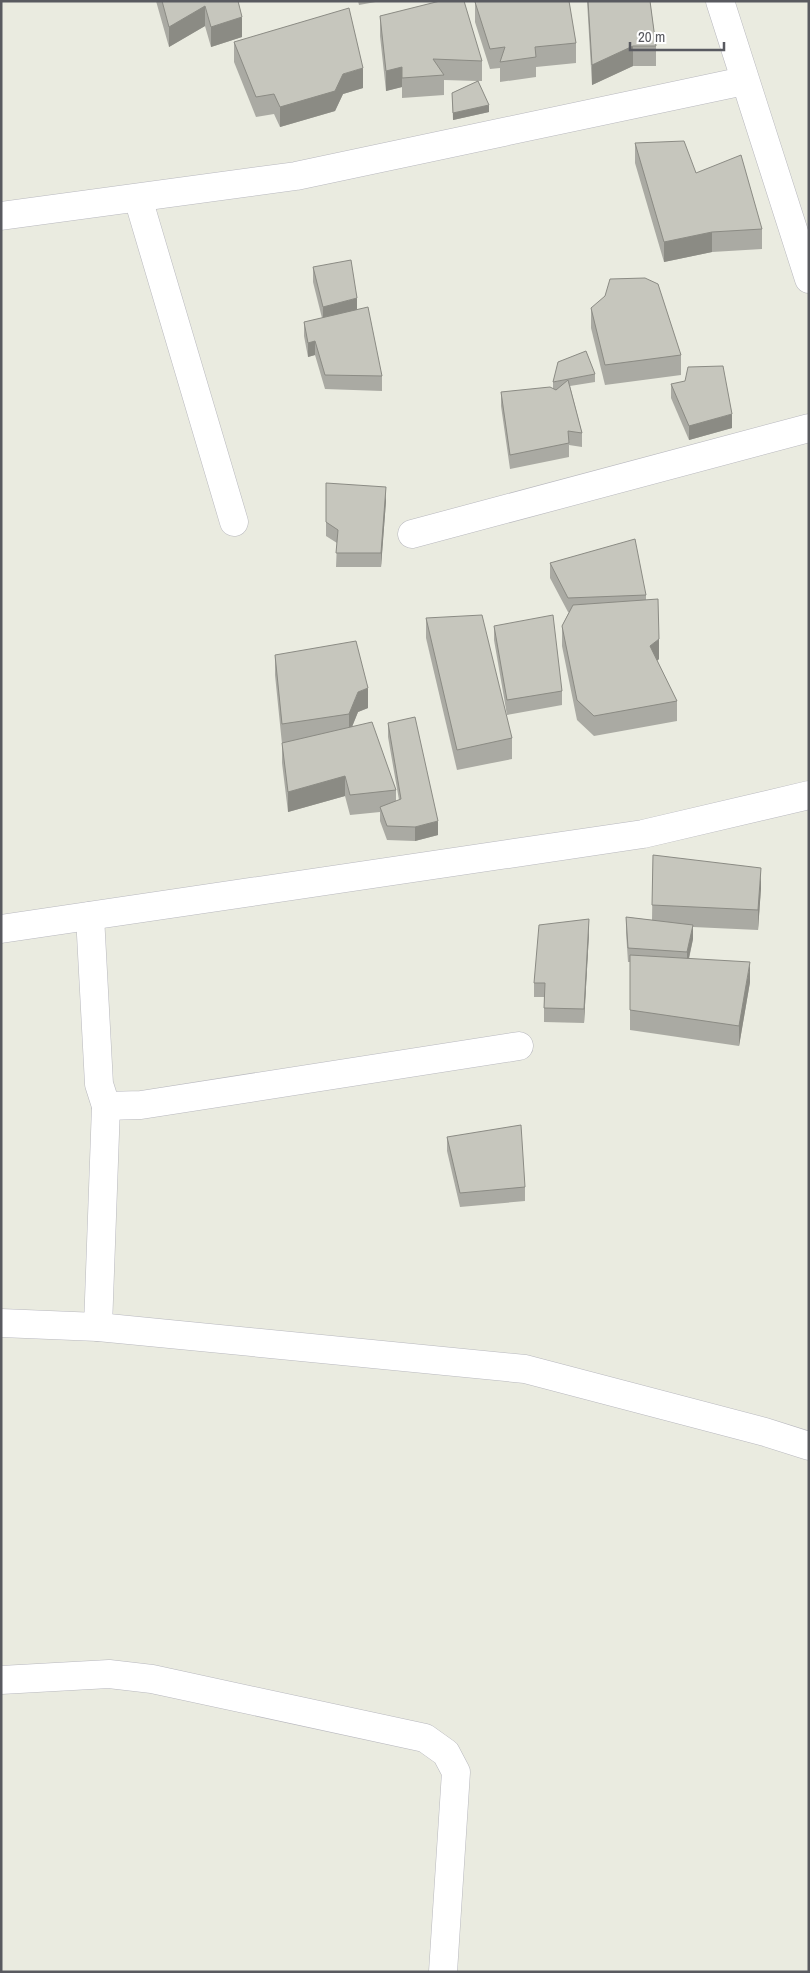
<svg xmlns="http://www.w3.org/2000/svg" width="810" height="1973" font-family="'Archivo Narrow',sans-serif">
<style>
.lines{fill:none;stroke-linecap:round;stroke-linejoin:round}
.street-casing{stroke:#b8b8be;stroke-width:29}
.street{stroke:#fff;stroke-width:28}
.wall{fill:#aaaaa3}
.shaded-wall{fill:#8b8b84}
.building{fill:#c6c6bd;stroke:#8b8b84}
</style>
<rect width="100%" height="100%" fill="#eaebe0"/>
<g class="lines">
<defs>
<g id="street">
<path d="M720,1L809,279"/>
<path d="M138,198L234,522"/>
<path d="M1,216L296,176L744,81"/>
<path d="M412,534L809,428"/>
<path d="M90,916L99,1084L106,1106L141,1105L519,1046"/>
<path d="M1,929L643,834L809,795"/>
<path d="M1,1323L98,1327L525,1369L765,1432L809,1446"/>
<path d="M98,1327L106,1106"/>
<path d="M1,1680L109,1674L152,1679L425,1738L446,1753L456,1772L443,1972"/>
</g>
</defs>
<!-- street casing -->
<use href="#street" class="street-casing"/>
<!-- street -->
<use href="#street" class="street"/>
</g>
<!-- wall -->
<g class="wall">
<path d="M156,1H238L242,37L211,47L205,26L169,47Z"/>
<path d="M358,1H381L359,5Z"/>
<path d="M587,1H650L656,46V66H633L592,85Z"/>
<path d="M475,2L576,43V63L536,67V77L500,82V68L490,69L475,22Z"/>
<path d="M380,16L482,61V81H478L489,112L453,120L452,93L478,81L444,80V95L402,98V87L386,91L380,36Z"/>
<path d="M234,42L363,88L343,94L335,111L280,127L274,114L256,117L234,62Z"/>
<path d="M635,143L696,173L762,229V249L712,252L664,262L635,163Z"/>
<path d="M313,267L357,310L382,376V391L325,389L315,355L308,357L304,336V322L322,318L313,282Z"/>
<path d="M591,308L681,355V375L605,385L591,328Z"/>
<path d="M595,374V382L570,386L582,433V447L569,445V457L510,469L501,406V392L553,389V382Z"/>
<path d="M671,384L732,428L689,440L671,398Z"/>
<path d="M326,483L386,501L381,567H336L337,543L326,536Z"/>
<path d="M550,563L646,595V600L659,659L657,661L677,701V721L594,736L577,720L562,646V626L569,612H568L550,578Z"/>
<path d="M426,618L512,738V759L457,770L426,638Z"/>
<path d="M494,626L562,691V705L507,715L494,640Z"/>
<path d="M275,655L368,708L358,712L352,727L396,790V801L399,800L388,737V723L438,835L415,841L387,840L380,821V812L350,815L345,796L288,812L282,763V744L275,675Z"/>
<path d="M653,855L761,888L758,930L693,927V939L689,959L750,982L739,1046L630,1030V962H628L626,932V917L652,920Z"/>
<path d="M589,933L584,1023L544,1022V997H534V983Z"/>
<path d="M447,1137L525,1187V1201L460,1207L447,1151Z"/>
</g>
<!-- shaded-wall -->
<g class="shaded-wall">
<path d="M205,6V26L169,47V27Z"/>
<path d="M242,17V37L211,47V27Z"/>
<path d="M633,46V66L592,85V65Z"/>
<path d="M402,67V87L386,91V71Z"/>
<path d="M363,68V88L343,94L335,111L280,127V107L343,74Z"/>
<path d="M489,105V112L453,120V113Z"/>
<path d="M712,232V252L664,262V242Z"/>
<path d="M357,298V312L323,322V307Z"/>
<path d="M315,341V355L308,357V343Z"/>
<path d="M732,414V428L689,440V426Z"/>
<path d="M386,487V501L381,567V553Z"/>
<path d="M659,639V659L650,666V646Z"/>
<path d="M368,688V708L358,712L349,734V714L358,692Z"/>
<path d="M345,776V796L288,812V792Z"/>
<path d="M438,821V835L415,841V827Z"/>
<path d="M761,868V888L758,930V910Z"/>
<path d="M589,919V933L584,1023V1009Z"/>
<path d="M693,925V939L687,966V952Z"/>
<path d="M750,962V982L739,1046V1026Z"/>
</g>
<!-- building -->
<g class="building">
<path d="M162,1H238L242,17L211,27L205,6L169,27Z"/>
<path d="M440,1H464L482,61L433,59L444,75L402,78V67L386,71L380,16Z"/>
<path d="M478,1H569L576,43L535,47L536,57L500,62L505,47L490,49L475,2Z"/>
<path d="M588,1H650L656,46H633L592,65Z"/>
<path d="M349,8L363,68L343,74L335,91L280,107L274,94L256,97L234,42Z"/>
<path d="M478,81L489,105L453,113L452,93Z"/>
<path d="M684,141L696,173L741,155L762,229L712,232L664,242L635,143Z"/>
<path d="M351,260L357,298L323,307L313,267Z"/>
<path d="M645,278L658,284L681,355L605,365L591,308L605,296L610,279Z"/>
<path d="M368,307L382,376L325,375L315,341L308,343L304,322Z"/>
<path d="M586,351L595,374L553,382L558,362Z"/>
<path d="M723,366L732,414L689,426L671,384L685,381L688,367Z"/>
<path d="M568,380L582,433L568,431L569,443L510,455L501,392L550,387L556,390Z"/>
<path d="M326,483L386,487L381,553H336L338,530L326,522Z"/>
<path d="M635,539L646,595L568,598L550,563Z"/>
<path d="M658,599L659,639L650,646L677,701L594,716L577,700L562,626L573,605Z"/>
<path d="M482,615L512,738L457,750L426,618Z"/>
<path d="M553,615L562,691L507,700L494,626Z"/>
<path d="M356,641L368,688L358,692L349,714L282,724L275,655Z"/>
<path d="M415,717L438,821L415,827L387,826L380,807L401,799L388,723Z"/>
<path d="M372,722L396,790L350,795L345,776L288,792L282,743Z"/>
<path d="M653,855L761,868L758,910L652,905Z"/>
<path d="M626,917L693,925L687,952L628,948Z"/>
<path d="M589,919L584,1009L544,1008L545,983H534L539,925Z"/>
<path d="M630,955L750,962L739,1026L630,1010Z"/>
<path d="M521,1125L525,1187L460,1193L447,1137Z"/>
</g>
<!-- border -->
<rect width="810" height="1973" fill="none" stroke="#595a60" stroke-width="5"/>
<!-- scale -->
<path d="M630 42v8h94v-8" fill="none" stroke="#595a60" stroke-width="2.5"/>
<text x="638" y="42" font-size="15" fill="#595a60" stroke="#ffffff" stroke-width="4" paint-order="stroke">20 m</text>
</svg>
